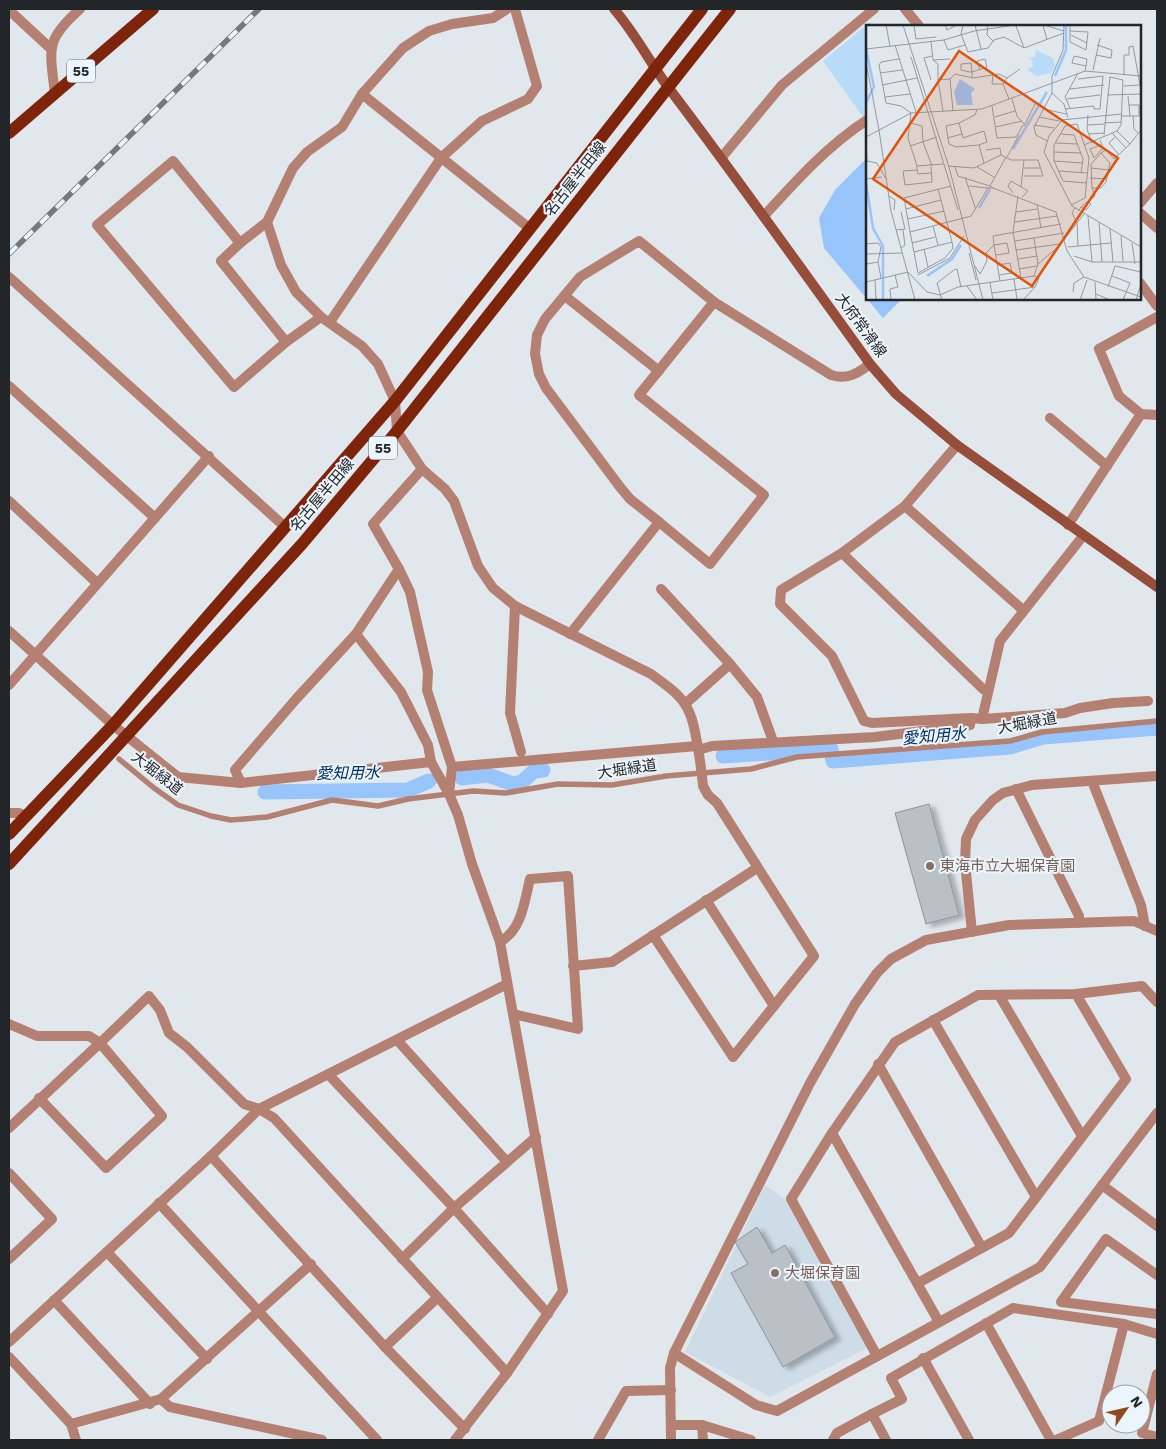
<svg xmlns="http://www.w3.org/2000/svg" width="1166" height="1449" font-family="'Work Sans','Noto Sans JP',sans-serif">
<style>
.built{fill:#cedce8}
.green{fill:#b7dbf8}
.water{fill:#97c4fb}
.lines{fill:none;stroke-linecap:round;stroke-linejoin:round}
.canal{stroke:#97c4fb;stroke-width:15}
.building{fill:#b9c1c7;stroke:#8d949a;filter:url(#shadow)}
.lane{stroke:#b48072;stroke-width:5.5}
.street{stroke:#b48072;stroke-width:10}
.secondary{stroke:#964d3a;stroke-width:10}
.primary{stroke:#7e240b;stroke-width:12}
.rail-casing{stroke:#74797d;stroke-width:5.5}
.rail{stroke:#edf5fc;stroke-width:4;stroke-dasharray:11;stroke-linecap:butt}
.education-dot{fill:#8d6e63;stroke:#edf5fc;stroke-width:2}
.labels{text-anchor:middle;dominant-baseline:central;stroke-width:4;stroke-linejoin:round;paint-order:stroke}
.shield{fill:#edf5fc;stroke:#606468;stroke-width:1}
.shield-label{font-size:14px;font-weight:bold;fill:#232628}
.street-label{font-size:15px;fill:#232628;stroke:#edf5fc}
.education-label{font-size:15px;fill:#785e54;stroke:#edf5fc;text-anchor:start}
.water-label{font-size:16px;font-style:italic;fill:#003161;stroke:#edf5fc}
.inset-river{fill:none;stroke:#97c4fb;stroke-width:2.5}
.inset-road{fill:none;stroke:#949a9f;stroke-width:1}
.view{fill:#de560d;fill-opacity:0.15;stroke:#de560d;stroke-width:2.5}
.inset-edge{fill:none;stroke:#232628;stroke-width:2.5}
</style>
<defs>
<filter id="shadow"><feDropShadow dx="5.5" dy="3" stdDeviation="2.5" flood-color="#0004"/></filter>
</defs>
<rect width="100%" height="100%" fill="#e0e8ee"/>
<!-- built -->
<path class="built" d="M765,1185L784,1198L869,1347L770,1397L685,1352Z"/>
<!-- green -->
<path class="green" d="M870,22L873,26H867L866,121L823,61Z"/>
<!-- water -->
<path class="water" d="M867,158V299H902L883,318L824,248L819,218L835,190Z"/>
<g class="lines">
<!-- canal -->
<g class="canal">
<path d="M723,756L831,749L833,761L1010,747L1043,737L1157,728"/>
<path d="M462,778L488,775L513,784L522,782L534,771L543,770"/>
<path d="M265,792L408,790L429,781"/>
</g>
</g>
<!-- building -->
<g class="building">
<path d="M929,804L959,915L926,924L895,813Z"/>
<path d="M757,1227L772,1253L785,1245L835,1337L783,1367L731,1273L748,1264L735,1242Z"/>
</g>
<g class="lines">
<!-- lane -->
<path class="lane" d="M119,759L154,788L178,805L211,816L231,820L267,817L332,800L378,806L408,799L473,791L506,793L558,784L612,785L666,776L751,769L797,757L1010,741L1042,732L1157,721"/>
<!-- street -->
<g class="street">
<path d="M905,9L919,26"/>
<path d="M9,10L50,48"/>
<path d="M55,94C50,49 44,41 80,9"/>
<path d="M362,94L529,228"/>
<path d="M722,157L782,85L874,9"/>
<path d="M1140,203L1157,183"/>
<path d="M1140,213L1157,228"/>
<path d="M764,216C796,181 827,146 867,120"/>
<path d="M267,222L281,265L296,292L321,317L362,346L378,364L395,401L397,431L422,469L445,489L454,501L478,566L493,588L515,606L651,674C686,699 691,705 698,748C700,761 702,773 703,786L708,795L717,803L814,956L733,1057L653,935"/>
<path d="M240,243L221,261L286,342"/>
<path d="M9,277L284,526"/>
<path d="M1140,283L1157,306"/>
<path d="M565,296L659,371"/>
<path d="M321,317L286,342L234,387L97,225L173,161L240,243L267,222L293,168L307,152L342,127L362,94L403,48L429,31L452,24L493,18L507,9"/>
<path d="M1157,317L1099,349L1119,396L1141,414L1157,415"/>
<path d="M330,322L441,158L482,121L528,99L537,86L515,9"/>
<path d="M9,386L155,518"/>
<path d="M1050,418L1107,466"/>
<path d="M957,445L905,506L842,553L781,590L780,604L832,656L864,721L872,723L971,718"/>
<path d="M9,501L97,583"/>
<path d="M905,506L1023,610"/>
<path d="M659,522L630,499L620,487L546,388L539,374L535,354L537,335L545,319L580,277L639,241L714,302"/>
<path d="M1068,525L1141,414"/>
<path d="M842,553L983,689L988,691"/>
<path d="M661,589L730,664L685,704"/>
<path d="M515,606L510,713L521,752"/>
<path d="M9,631L113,725L178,777L241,783L431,762"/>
<path d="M356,634L401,692L428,745L431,762L449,794L452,767L427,690L428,672L410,592L399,569L373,524L422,469"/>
<path d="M570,634L659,522L710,564L764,495L639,395L714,302L831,375C847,380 857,374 870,364"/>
<path d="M730,664L757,697L773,741"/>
<path d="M9,685L209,456"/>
<path d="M982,719L1000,641L1083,536"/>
<path d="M698,750L712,746L875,737L970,725L971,718L982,719L1065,713L1080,708L1113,703L1148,701"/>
<path d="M452,767L697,746"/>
<path d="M1092,781L1141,905L1145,926"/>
<path d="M241,783L235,770L297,698L356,634L399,569"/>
<path d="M1016,789L1079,916V923"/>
<path d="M449,794L458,815L472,864L500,942L563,1291L507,1373L455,1440"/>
<path d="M9,813H19L26,816"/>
<path d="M706,900L774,1006"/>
<path d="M972,932L965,863L966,839L975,820L993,800L1003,793L1032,785L1157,776"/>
<path d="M500,942C522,929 524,903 530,879L568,876L578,1029L513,1014"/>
<path d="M573,966L612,962L757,868"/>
<path d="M999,995L1082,1136"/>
<path d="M933,1020L1036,1197"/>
<path d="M9,1024L37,1036H89L100,1043L149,996L160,1010L169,1033L187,1047L244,1104L259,1109L274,1118L507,1373"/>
<path d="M397,1040L507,1162"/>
<path d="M878,1064L982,1248"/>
<path d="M329,1075L454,1208L548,1314"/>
<path d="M9,1128L100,1043L162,1116L106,1168L39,1098"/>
<path d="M832,1133L939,1322"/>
<path d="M211,1156L385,1347L465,1429"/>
<path d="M9,1173L52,1219L9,1259"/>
<path d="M1102,1185L1157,1226"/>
<path d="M159,1203L377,1440"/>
<path d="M107,1252L207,1359"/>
<path d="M402,1259L454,1208L536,1137"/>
<path d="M1157,1275L1106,1239L1061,1302L1157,1314"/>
<path d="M918,1283L1009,1233L1126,1079L1076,994"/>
<path d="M54,1300L150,1404"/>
<path d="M986,1323L1051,1440"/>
<path d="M9,1342L211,1156L259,1109L507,984"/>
<path d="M385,1347L437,1298"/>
<path d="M674,1353L756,1405L777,1411L1040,1267L1157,1113"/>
<path d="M877,1356L791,1199L832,1133L895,1042L978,995L1076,994L1142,986L1157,1002"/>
<path d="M9,1357L71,1424L76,1440"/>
<path d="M923,1358L969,1440"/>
<path d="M1157,1374L1142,1433L1157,1437"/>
<path d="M161,1399L311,1264"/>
<path d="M71,1424L161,1399L170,1407L322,1440"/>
<path d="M671,1425H702L751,1440"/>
<path d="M702,1425L703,1440"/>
<path d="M598,1440L626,1391L671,1390"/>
<path d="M671,1440L670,1368L674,1353L810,1083L855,1004L877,973L891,959L926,940L1009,925L1134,921L1157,931"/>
<path d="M833,1440L837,1433L872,1414"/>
<path d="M886,1440L872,1414L902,1399L891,1378L1013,1308L1124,1324L1157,1334"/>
<path d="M1056,1440L1099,1421L1124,1324"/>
</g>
<!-- secondary -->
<path class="secondary" d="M614,9C635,33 649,61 668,87C737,178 803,271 870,364L896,394L957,445L1157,587"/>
<!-- primary -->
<g class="primary">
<path d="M9,133L153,9"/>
<path d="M9,834L113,725L395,401L702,9"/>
<path d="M9,864L302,544L397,431L730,9"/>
</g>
<defs>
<path id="rail" d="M9,254L259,9"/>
</defs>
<!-- rail casing -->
<use href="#rail" class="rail-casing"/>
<!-- rail -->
<use href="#rail" class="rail"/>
</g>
<!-- markers -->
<g class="education-dot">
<circle cx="930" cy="866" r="5"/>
<circle cx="775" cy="1273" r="5"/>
</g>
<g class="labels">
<!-- shield labels -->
<g class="shield">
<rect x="67" y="59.5" width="28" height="23" rx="4"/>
<rect x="369" y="436.5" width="28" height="23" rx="4"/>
</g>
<g class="shield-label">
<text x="81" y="71">55</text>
<text x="383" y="448">55</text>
</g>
<!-- street labels -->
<g class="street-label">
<text transform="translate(575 179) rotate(-52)">名古屋半田線</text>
<text transform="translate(861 325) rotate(54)">大府常滑線</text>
<text transform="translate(322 495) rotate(-50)">名古屋半田線</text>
<text transform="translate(1027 723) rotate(-10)">大堀緑道</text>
<text transform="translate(627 769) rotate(-8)">大堀緑道</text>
<text transform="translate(157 773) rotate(38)">大堀緑道</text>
</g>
<!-- education labels -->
<g class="education-label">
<text x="940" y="866">東海市立大堀保育園</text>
<text x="785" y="1273">大堀保育園</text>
</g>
<!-- water labels -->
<g class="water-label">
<text transform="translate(934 736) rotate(-5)">愛知用水</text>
<text transform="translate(348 773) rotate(-1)">愛知用水</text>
</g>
</g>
<!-- overview -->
<g transform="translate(866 25)">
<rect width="275" height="275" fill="#e0e8ee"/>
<path d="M170,25L187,33L189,41L185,48L170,51L163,46L162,43L167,42L166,35L162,33L169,32Z" fill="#b7dbf8"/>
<path d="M94,54L109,64L105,68L107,80H91L88,67Z" fill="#97c4fb"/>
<path class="inset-river" d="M0,24L8,62L0,77M189,51L200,25V0M147,124L181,67M0,157L7,203L17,221V275M113,183L124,164M61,251L86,234L95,220"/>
<path class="inset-road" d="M20,0L24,21M37,0L83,142L117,275M48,0L50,14L70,12M79,0L81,5L91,0M97,0L95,9L102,27L122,23L128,15L138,12L158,23L198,8M109,0L115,24M122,0L121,10L127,16M177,0L181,15M178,0L198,6M150,1L158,23M204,6L222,7L220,25L204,17V0M205,10L221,18M78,15L82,25L99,20M65,16L67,35L72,39V55L84,54L87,86M29,20L50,87M0,24L78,15L108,6L149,0M230,30L245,33L246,25L231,20M45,32L92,185M33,34L15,37L13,40L20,78L35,81L45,88L42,113L51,141L77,139M67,35L84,34M0,37L13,105M227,45L234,13M219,46L220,41L221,34L208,31L206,38L220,41M14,48L36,45M127,49L126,59H137L141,53M106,53V47L105,38L95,39V45L104,47H106L121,42L119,34L111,36L114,45M84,54L89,49L107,53L133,49L141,53L154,44M65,55L58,33L66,31M72,55L77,86M137,59L143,74M16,60L51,53M258,61L274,60L267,21L263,22V30H258V49M204,64L238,60M186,68L198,79L202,93M241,70L275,69M262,71L264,91M19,72L44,69M146,74L151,91L158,99M201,74L234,70M263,80H273V91H267M126,81L131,113L150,112L157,100M204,83L199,72L212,48M178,84L200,89M199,84L228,81V84H234L237,51L212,54M111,85L109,90L93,98L97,113L118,106L121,117L113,120L118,138M255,89L196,95L183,111L178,127L206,181L275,222M222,90L221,104L226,118M255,91H267L268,104L273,109M129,92L149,86M173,92L193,96M45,98L56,101L57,117L66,141M93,98L80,101L83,119L90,122L113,120M238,98L255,97M168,100L188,103M222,100L238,99M158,101L169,79M130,102L156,96M13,105L25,186L49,275M251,106L264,119L275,105M246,108L260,123M195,109L208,110L217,134L215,148M223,109L238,108M238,110L244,52M0,112L45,88L116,84L219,46L275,51M249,112L243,118L253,130M81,113L96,109M234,115L237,123L228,133L224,124L235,120M181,116L170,110L168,102L186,68V51L197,25L198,0M0,117L1,136L11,138L20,154M190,118L211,119M218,120L251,106L255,100L257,55L244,52M44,121L71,112M120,125L134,123L135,130M188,127L215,128M235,128L244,138L240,157L235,163H226L225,139L235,128L240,125L248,134L264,119M141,132L153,110M188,136L216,138M51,141V145L37,146L39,160L66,157L65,142M82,141L108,143L135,130L145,135H172L177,151H158M89,142L92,151L124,161M111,142L128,152M158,143H174M225,143L243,145M51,145L52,149L65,148M193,146L221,148M99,152L110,185M224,153L241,154M0,154L16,152M85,161L38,173L44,207L105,191L122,163H127L124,161L140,132M103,161L122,163M155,162L158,135M127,163L190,187L201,226L218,252L275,272M72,164L86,217L87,223L79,233L52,248L48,227L86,217M147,168L142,161L145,156L162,166L156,172M23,171L29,175L28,185M152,171L147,207L155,253M222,176L229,171L226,163M171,179L175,203M205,180L219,173L223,133L211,99L199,101L188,120V136L197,156L220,158M209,183L206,188L211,198L212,221M40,184L75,175M213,185L215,182L222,176L225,179L220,185L215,182M150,187L171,184M222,191L226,237M42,194L78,186M149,197L191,191M233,197L236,237M67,201L72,220M244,204L247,237M30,205L39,204L35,187M44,207L48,227M255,211L257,236M168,213L172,239M149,216L198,208M46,218L69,212M266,218L269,239M0,219L12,218L15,222L12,237L1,239L0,235M202,222L245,218M35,223L39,220L37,205M58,224L62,242M150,225L194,219M103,228L110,255M0,229L36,228M130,230L143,228L141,218L128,220L134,256M208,231L226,237H275M152,234L171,231M12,237L15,253M132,240L144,238L146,248L133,250M109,241L114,249L121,236L120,228L128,220L127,211L195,199M153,244L171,241M52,250L84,233L98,211M168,251L172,239L193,221L218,189M246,251L264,258L257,275M148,254L151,274M9,255L10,275M0,257L42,247L61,267L74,270L92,262L168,251M229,257L230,275M124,258L127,275M101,261L111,275M242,262L249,241L275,247M207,267L208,258L218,252M126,268L169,262M230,269L244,275M25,275L24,264L32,262L29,250M76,275L71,258L88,245L91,244L95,262M157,275L169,262L173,253L168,251M214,275L221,255M270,275L275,259"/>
<path class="view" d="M93,26L252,133L166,261L7,154Z"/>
<rect width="275" height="275" class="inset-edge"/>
</g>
<!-- border -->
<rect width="1166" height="1449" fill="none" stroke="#232628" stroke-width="20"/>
<!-- north arrow -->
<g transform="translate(1126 1409) rotate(56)"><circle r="24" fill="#edf5fc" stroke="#9ca2a7"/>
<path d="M0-4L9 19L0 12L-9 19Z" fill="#8f4a20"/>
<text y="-8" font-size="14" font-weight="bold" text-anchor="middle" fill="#232628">N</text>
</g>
</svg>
